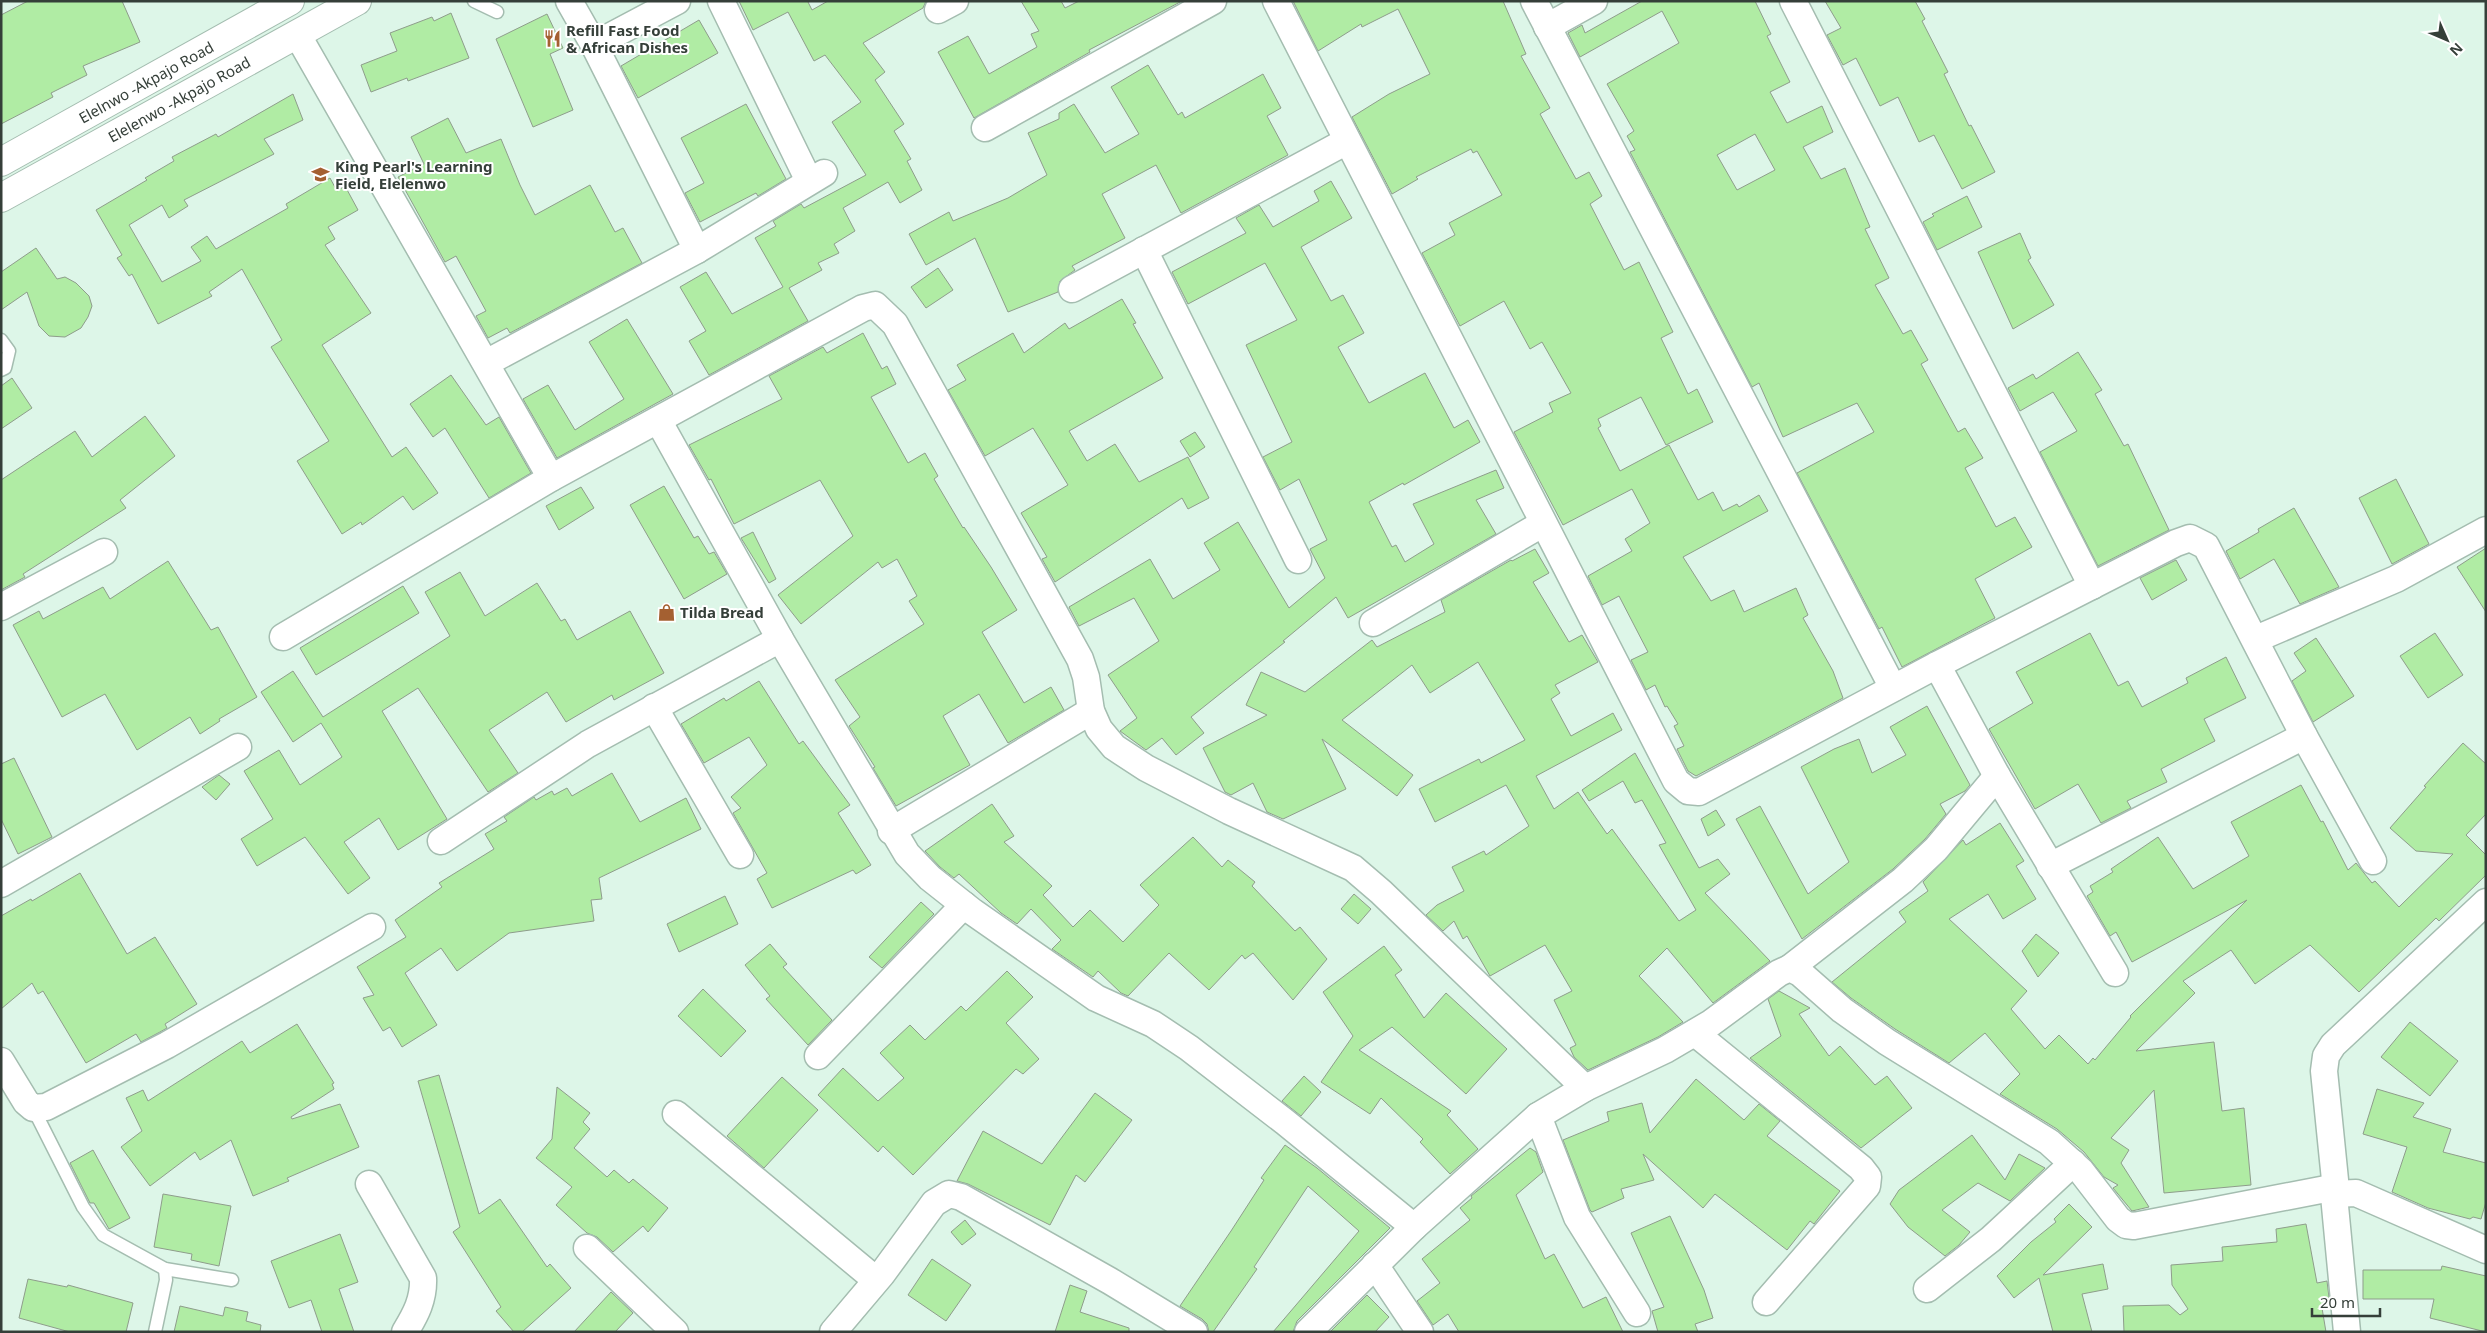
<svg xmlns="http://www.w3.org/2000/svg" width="2487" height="1333" font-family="'Noto Sans',sans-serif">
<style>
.building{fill:#b0eca4;stroke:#8e9d8b;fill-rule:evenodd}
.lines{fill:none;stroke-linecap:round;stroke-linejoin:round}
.service-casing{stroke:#a4bdb0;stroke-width:15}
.minor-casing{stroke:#a4bdb0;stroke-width:29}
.secondary-casing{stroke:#a4bdb0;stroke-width:30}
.service{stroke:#fff;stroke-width:12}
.minor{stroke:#fff;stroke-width:26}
.secondary{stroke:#fff;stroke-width:28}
.labels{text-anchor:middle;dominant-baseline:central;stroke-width:4;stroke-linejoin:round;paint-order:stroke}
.poi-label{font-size:15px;font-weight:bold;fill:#353f39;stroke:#fff;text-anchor:start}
.street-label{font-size:15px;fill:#353f39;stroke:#fff}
</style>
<rect width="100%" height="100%" fill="#ddf6e8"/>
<!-- building -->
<g class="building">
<path d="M28,1H122L140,42L83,66L87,75L51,93L53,97L1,124V15Z"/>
<path d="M739,1H810L808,2L812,10L828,1H926L923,8L863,43L885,72L875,80L904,124L894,131L911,159L907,161L922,190L900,203L888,182L843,208L855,231L834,244L839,253L818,263L822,270L789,288L808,321L709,375L689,341L706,331L680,287L706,272L732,314L783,287L755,238L776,226L773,221L801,204L804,208L866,175L832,122L861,102L825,55L814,61L788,12L753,30Z"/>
<path d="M1021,1H1061L1065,8L1079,1H1182L1089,50L1090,52L974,118L938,52L968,36L989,74L1037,47L1031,34L1039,31Z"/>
<path d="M1293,1H1503L1526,54L1521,56L1550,108L1540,114L1576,179L1589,172L1602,196L1590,204L1624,270L1639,262L1673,332L1661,338L1688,394L1697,389L1713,422L1666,445L1641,397L1598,419L1601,426L1598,428L1620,471L1669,445L1698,500L1713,492L1723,511L1737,504L1739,507L1759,495L1768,511L1683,557L1711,601L1734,590L1744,612L1796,588L1808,615L1803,618L1833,671L1843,698L1696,776L1688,771L1677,749L1684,746L1674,726L1678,724L1667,706L1665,707L1655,685L1646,690L1631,660L1648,652L1619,596L1602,605L1588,576L1632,551L1625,539L1650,523L1632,489L1563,525L1514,432L1553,412L1549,403L1571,393L1542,342L1530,349L1504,301L1460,326L1422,253L1455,235L1449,223L1502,195L1477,151L1473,153L1471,149L1416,177L1418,179L1392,194L1352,117L1389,94L1430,74L1398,9L1362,27L1361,24L1318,51Z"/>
<path d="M1642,1H1755L1771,34L1767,36L1790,82L1770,92L1787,123L1822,106L1833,132L1803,147L1821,179L1845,168L1870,227L1865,229L1889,278L1875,285L1903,334L1911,330L1928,360L1921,364L1958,432L1965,428L1983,458L1965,468L1996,527L2015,517L2032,547L1975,579L1995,618L1902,667L1882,627L1879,629L1797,473L1874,432L1857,403L1783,437L1759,383L1752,387L1630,152L1635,150L1627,136L1634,131L1607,84L1679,43L1662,11L1580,57L1568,33L1582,25L1585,33ZM1755,134L1775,170L1737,190L1717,155Z"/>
<path d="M1825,1H1915L1925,19L1922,21L1948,72L1944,74L1969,126L1971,125L1995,172L1962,189L1934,135L1919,142L1898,97L1880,106L1856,58L1843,65L1827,35L1841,28Z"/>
<path d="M451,13L469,58L408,81L407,78L371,92L361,65L397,51L390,33L432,17L434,21Z"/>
<path d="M547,14L563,48L550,54L573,110L533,127L496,39Z"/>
<path d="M699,20L718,53L638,98L621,66Z"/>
<path d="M1148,65L1178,115L1182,112L1185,118L1263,74L1281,108L1267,116L1288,155L1181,213L1156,165L1102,194L1125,238L1072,266L1075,270L1060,281L1058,292L1008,312L975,238L926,265L909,234L949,212L953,221L1008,198L1047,175L1028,133L1059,119V113L1074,104L1105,153L1139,134L1111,87Z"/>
<path d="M293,94L303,120L264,139L274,154L184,200L188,206L169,218L162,205L129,225L162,282L201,261L191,247L207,236L216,249L288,208L286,204L330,178L337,191L345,186L358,210L328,227L335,239L325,245L371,313L322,345L392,457L406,447L438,493L413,510L403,496L362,525L361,522L342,534L297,461L329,441L271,347L282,340L242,269L209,292L212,296L158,324L132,274L129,276L117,258L122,255L96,210L147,180L145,178L174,161L172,157L216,134L218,137Z"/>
<path d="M746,104L786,179L758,196L756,193L700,222L685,193L704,183L681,138Z"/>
<path d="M448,118L466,153L501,139L520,185L535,215L590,185L615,232L623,228L642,263L510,333L507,328L488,338L476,316L486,311L456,256L445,262L398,177L424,164L411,137Z"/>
<path d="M1331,181L1352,218L1301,247L1331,301L1343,295L1364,333L1338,347L1369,403L1425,373L1454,428L1468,420L1480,442L1404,485L1403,483L1369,502L1392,547L1396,545L1405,562L1434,544L1413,504L1496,470L1504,488L1476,500L1496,534L1348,618L1336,597L1283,641L1285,642L1191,717L1204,733L1176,755L1162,738L1146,750L1120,731L1137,718L1108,675L1159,641L1134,598L1079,626L1069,607L1150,559L1173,599L1220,570L1204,543L1238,522L1289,608L1325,578L1310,549L1327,540L1299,479L1280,490L1263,457L1292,442L1246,345L1297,320L1265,263L1188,304L1172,272L1246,233L1236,218L1259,205L1273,227L1319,201L1314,191Z"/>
<path d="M1967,196L1982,227L1937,250L1923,222L1934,216L1932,214Z"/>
<path d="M2020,233L2031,258L2028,260L2054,305L2013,329L1978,252Z"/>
<path d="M36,248L57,279L65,277L76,283L89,296L92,306L88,317L81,328L65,337L49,336L39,326L27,292L1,310V272Z"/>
<path d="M938,268L953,290L926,308L911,287Z"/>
<path d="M1122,299L1136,323L1133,324L1163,378L1069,431L1087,461L1115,444L1139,482L1188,457L1209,498L1188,509L1182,498L1055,582L1042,559L1047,557L1021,513L1068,485L1033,428L985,456L948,390L966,380L957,365L1013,333L1024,353L1065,323L1069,329Z"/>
<path d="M627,319L673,394L557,458L523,399L548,385L575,430L624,399L589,342Z"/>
<path d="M863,333L882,369L887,366L896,384L871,397L908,463L925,453L938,476L934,479L963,528L964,527L991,567L1017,610L982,632L1024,703L1051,687L1064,710L1008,743L979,694L943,716L970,765L896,806L873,768L875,767L849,726L860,717L835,680L924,624L909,601L917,596L897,559L882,568L878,562L801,624L778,595L853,536L820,480L734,524L711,479L709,480L689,445L782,399L769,376L823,347L827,353Z"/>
<path d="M2078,352L2102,390L2095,394L2124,446L2128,444L2169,530L2098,566L2040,452L2077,431L2053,392L2020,411L2008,388L2033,374L2036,379Z"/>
<path d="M451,375L486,425L499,417L531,473L489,498L445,428L433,437L410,404Z"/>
<path d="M12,378L32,408L1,429V386Z"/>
<path d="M145,416L175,456L120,500L126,508L23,574L25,577L1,590V480L75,431L92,457Z"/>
<path d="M1195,432L1205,447L1190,457L1180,441Z"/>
<path d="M2396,479L2429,544L2392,564L2359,498Z"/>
<path d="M664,486L694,538L698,536L709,554L714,552L727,574L684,599L630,505Z"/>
<path d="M581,487L594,508L559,530L546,506Z"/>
<path d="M2294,508L2339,587L2300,604L2274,559L2240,579L2226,551L2259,532L2258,529Z"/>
<path d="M753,532L776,579L769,583L741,538Z"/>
<path d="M2486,548V612L2457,567Z"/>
<path d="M1535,549L1549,573L1533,582L1569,642L1582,635L1598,662L1555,685L1560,693L1551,699L1571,736L1613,713L1622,730L1536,776L1554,809L1578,792L1607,834L1612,829L1679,921L1696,910L1659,845L1666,843L1642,800L1635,803L1623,781L1589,801L1582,790L1635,753L1699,868L1718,859L1730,874L1705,893L1770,961L1713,1003L1667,948L1639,976L1683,1022L1658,1037L1588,1070L1574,1057L1570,1048L1576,1045L1554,1000L1572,991L1545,945L1490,976L1467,936L1463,939L1454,921L1443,931L1426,915L1437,905L1464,891L1452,867L1484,851L1486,855L1529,826L1506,785L1435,822L1419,789L1479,759L1481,763L1525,740L1478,662L1430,693L1412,665L1342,720L1413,775L1397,796L1322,739L1346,789L1283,819L1267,812L1253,783L1231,795L1225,792L1203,748L1267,715L1246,705L1261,672L1305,692L1372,640L1377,647L1445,612L1441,600L1511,560L1512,561Z"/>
<path d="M2176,560L2187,580L2152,600L2140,578Z"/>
<path d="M168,561L211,630L218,627L257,697L219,719L220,721L200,734L190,717L137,750L105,694L62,717L13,625L39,611L43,619L103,587L110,599Z"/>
<path d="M460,572L485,616L537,583L561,621L565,619L577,640L630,611L664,673L614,700L612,695L566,722L547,692L489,730L518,773L488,792L418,688L382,711L447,819L398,850L379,818L344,842L370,878L348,894L305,837L257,866L241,839L273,819L244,771L279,750L300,785L342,757L321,723L293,742L261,692L293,671L323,717L450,636L425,592Z"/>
<path d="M403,586L419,613L316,675L300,648Z"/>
<path d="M2090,633L2118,686L2128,681L2142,707L2188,683L2186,678L2226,657L2246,698L2204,719L2215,741L2161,769L2167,782L2127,801L2131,808L2101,823L2078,784L2035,809L1989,729L2033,703L2016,672Z"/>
<path d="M2435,633L2463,675L2428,698L2400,656Z"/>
<path d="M2316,638L2354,696L2313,722L2292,681L2306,671L2294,653Z"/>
<path d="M759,681L799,744L803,741L850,805L838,813L871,865L856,874L853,870L772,908L757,879L767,873L733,813L741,808L731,797L767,765L749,737L704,763L681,724L724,698L726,701Z"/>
<path d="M1927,706L1970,785L1965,791L1940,804L1946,814L1925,839L1893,869L1802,939L1736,819L1760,806L1808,894L1849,862L1801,767L1834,749L1859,739L1872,773L1906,755L1890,727Z"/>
<path d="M2463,743L2486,764V814L2466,835L2486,855V875L2439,921L2436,918L2359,992L2310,945L2255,984L2231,950L2183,981L2195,993L2136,1051L2214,1042L2222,1111L2244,1108L2251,1185L2164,1193L2154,1090L2111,1138L2129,1150L2121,1163L2149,1207L2132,1211L2113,1188L2118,1185L2104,1177L2084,1152L2057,1129L2000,1094L2020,1074L1985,1033L1949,1063L1895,1029L1851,998L1832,982L1906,922L1899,912L1928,891L1923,882L1963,840L1966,845L2000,823L2024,861L2016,866L2036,899L2003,919L1988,894L1949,919L2027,991L2011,1009L2045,1049L2059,1035L2088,1064L2093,1058L2095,1060L2131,1017L2130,1016L2247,900L2132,962L2116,932L2110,936L2087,896L2093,892L2090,886L2113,872L2111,869L2158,837L2193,889L2249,856L2231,822L2301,785L2321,822L2323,821L2348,870L2356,863L2372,883L2375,881L2399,907L2453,854L2416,851L2390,828L2426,787L2424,786Z"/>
<path d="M14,758L52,837L18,854L1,819V764Z"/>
<path d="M612,773L640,822L686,798L701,829L599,878L602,899L591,900L594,921L509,933L457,971L441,948L405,973L437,1025L402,1047L390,1027L383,1031L363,998L374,995L357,967L406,937L395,920L442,887L439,883L494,849L485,834L507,821L504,817L534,797L536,800L552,791L554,795L567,788L572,796Z"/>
<path d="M219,775L230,784L216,800L202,787Z"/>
<path d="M992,804L1014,836L1004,842L1052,886L1043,895L1073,927L1090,910L1123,942L1159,905L1140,885L1193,837L1222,867L1228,860L1255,882L1252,886L1295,931L1300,927L1327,959L1293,1000L1253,953L1245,959L1242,955L1209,990L1169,953L1128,996L1121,993L1098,971L1093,977L1052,949L1061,940L1031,909L1017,924L1001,913L959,874L954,878L940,867L925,851Z"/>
<path d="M1716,810L1725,825L1708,836L1701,819Z"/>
<path d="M80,873L127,954L155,937L197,1004L165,1024L167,1028L160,1032L141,1042L136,1034L86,1063L43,991L38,994L32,983L1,1009V916L31,899L32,901Z"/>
<path d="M1354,894L1371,909L1358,924L1341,909Z"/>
<path d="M725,896L738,924L679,952L667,924Z"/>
<path d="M921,902L934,914L882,968L869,957Z"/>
<path d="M2036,934L2059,953L2038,977L2022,951Z"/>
<path d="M770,944L787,964L783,967L832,1020L808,1045L766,999L770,996L745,965Z"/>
<path d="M1384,946L1402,970L1395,975L1424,1018L1446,993L1507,1049L1466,1094L1392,1027L1359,1050L1451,1111L1447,1115L1478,1149L1450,1174L1420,1142L1423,1139L1381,1098L1370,1114L1321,1082L1353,1036L1323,992Z"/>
<path d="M1007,971L1033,997L1006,1023L1039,1059L1023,1074L1016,1069L913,1175L883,1146L878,1152L818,1095L843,1068L878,1101L904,1078L880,1053L910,1025L925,1040L961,1006L966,1011Z"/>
<path d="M703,989L746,1031L721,1057L678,1016Z"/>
<path d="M1779,991L1810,1008L1799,1014L1829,1056L1840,1046L1875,1085L1887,1076L1912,1108L1861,1148L1750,1058L1781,1036L1768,999Z"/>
<path d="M2410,1022L2458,1061L2430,1096L2381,1057Z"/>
<path d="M297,1024L334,1083L332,1084L334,1089L291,1117L292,1119L340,1104L359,1147L287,1178L289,1181L253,1196L231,1140L200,1160L195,1152L150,1186L121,1147L142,1131L126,1098L143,1090L148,1101L242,1041L250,1053Z"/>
<path d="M439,1075L479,1214L500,1199L547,1267L550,1264L571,1288L522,1332H514L496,1311L501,1307L453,1232L460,1227L418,1081Z"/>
<path d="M1304,1076L1321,1092L1301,1116L1282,1101Z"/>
<path d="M782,1077L818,1110L764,1168L727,1136Z"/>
<path d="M1696,1079L1744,1120L1759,1104L1780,1121L1767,1136L1840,1191L1814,1224L1810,1221L1787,1250L1715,1194L1703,1208L1643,1154L1654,1180L1621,1189L1624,1198L1592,1212L1590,1210L1563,1140L1609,1121L1607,1112L1642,1103L1650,1133Z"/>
<path d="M557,1087L590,1113L583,1122L590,1129L574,1148L607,1177L614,1170L629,1183L633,1179L668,1208L648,1232L643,1226L613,1252L597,1237L587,1233L556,1205L572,1187L536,1158L552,1139Z"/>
<path d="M2377,1089L2424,1103L2413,1117L2451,1129L2443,1152L2486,1163V1202L2481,1219L2473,1217L2470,1219L2428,1208L2392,1192L2407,1147L2363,1134Z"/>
<path d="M1095,1093L1132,1120L1085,1182L1076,1175L1050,1225L968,1184L957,1181L983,1131L1042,1164Z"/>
<path d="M1972,1135L2005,1180L2019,1154L2045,1168L2010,1201L1978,1183L1942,1210L1970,1232L1959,1245L1945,1256L1908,1227L1890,1204L1899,1190Z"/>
<path d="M1285,1145L1317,1168L1390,1228L1297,1321L1293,1332H1273L1359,1231L1308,1186L1254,1267L1257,1269L1213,1332H1209L1207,1324L1202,1319L1180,1306L1231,1231L1264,1180L1261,1178Z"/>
<path d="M1530,1148L1536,1152L1543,1172L1516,1195L1545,1259L1554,1254L1583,1308L1606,1297L1623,1332H1459L1448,1314L1433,1325L1417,1301L1440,1283L1422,1259L1470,1220L1460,1208L1472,1198L1471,1196Z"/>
<path d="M93,1150L130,1218L109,1229L94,1203H90L70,1163Z"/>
<path d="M163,1194L231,1206L219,1266L191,1260L192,1254L154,1247Z"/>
<path d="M2069,1204L2092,1227L2043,1275L2103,1264L2108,1289L2082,1294L2092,1332H2053L2039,1278L2014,1298L1997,1276L2031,1242L2056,1222L2054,1219Z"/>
<path d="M1670,1216L1704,1290L1713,1318L1695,1324L1698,1332H1658L1652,1311L1664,1307L1631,1233Z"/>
<path d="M965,1220L976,1234L962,1245L951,1232Z"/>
<path d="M2306,1224L2317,1283L2327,1281L2330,1306L2322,1308L2326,1332H2124L2123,1306L2169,1305L2180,1315L2188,1309L2172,1285L2171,1265L2223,1261L2222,1247L2277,1242L2276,1229Z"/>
<path d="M340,1234L358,1282L339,1289L354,1332H322L311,1300L289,1308L271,1261Z"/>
<path d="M932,1259L971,1285L946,1321L908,1295Z"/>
<path d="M2442,1266L2486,1276V1332L2430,1318L2434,1299H2363V1270H2441Z"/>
<path d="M28,1279L67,1287L68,1285L133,1303L126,1332H70L19,1318Z"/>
<path d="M1070,1285L1087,1291L1080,1312L1129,1328V1332H1055Z"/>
<path d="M611,1292L633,1313L615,1332H574Z"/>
<path d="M1367,1295L1389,1317L1375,1332H1330Z"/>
<path d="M180,1306L223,1316L225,1307L248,1312L246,1321L261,1325L260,1332H174Z"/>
</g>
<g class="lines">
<defs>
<g id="service">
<path d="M474,1L497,12"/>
<path d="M1,340L9,351L5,368L1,370"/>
<path d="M33,1108L83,1207L103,1235L165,1269L232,1280"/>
<path d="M155,1332L166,1280L165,1269"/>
</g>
<g id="minor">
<path d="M569,1L594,45L697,250"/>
<path d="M721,1L809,181"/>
<path d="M1276,1L1676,781L1688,791L1699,792L1937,665L2176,543L2190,538L2206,546L2304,736L2373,861"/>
<path d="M1534,1L1893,688"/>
<path d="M1793,1L2092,586"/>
<path d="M938,10L955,1"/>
<path d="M1547,27L1594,1"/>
<path d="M297,34L551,478"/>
<path d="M594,45L677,1"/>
<path d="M985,128L1213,1"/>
<path d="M1144,250L1298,560"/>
<path d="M1072,289L1347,141"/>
<path d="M486,363L697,250L824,173"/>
<path d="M658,420L780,639L907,854L930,878L973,912L1096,998L1153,1024L1189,1048L1285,1122L1414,1227"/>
<path d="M1,607L104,552"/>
<path d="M1373,623L1542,524"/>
<path d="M283,637L551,478L863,308L875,305L895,324L1080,659L1086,677L1091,711L1099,729L1114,747L1146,768L1229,811L1353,868L1381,892L1585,1088"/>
<path d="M2256,639L2396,579L2486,530"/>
<path d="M1937,665L1997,776L2115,973"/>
<path d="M654,707L740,855"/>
<path d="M891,831L1091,711"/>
<path d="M441,841L588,744L780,639"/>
<path d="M2050,866L2304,736"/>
<path d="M1,884L238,747"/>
<path d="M1790,968L1903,880L1936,849L1997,776"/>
<path d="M1695,1033L1861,1168L1868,1177L1867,1186L1766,1302"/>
<path d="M818,1056L964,905"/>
<path d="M1,1061L26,1102L33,1108L46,1107L167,1045L372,927"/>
<path d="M676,1114L876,1280"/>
<path d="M1538,1116L1577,1217L1637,1313"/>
<path d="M369,1184L423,1278C424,1299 416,1314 405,1332"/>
<path d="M2334,1194L2356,1193L2486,1250"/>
<path d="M587,1248L675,1332"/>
<path d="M1375,1265L1420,1332"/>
<path d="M1927,1289L1991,1239L2073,1163"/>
<path d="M833,1332L882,1274L934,1203L949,1194L961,1197L1110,1281L1194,1332"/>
<path d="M1308,1332L1414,1227L1538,1116L1585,1088L1665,1050L1711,1023L1779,973L1790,968L1800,973L1842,1010L1887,1042L2049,1142L2081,1171L2118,1219L2126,1225L2134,1226L2326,1189L2333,1185"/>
<path d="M2347,1332L2333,1185L2335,1180L2324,1071L2326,1056L2333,1045L2486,902"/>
</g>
<g id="secondary">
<path d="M1,162L290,1"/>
<path d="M1,198L357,1"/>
</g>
</defs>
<!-- service casing -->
<use href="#service" class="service-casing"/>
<!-- minor casing -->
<use href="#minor" class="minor-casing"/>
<!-- secondary casing -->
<use href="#secondary" class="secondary-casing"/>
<!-- service -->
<use href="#service" class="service"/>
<!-- minor -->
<use href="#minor" class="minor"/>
<!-- secondary -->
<use href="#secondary" class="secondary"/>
</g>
<!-- icons -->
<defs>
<symbol id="restaurant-bare" viewBox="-9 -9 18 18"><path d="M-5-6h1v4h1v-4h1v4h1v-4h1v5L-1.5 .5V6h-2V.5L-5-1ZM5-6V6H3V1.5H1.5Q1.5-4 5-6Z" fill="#a46031" stroke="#fff" stroke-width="2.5" paint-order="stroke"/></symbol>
<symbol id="school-bare" viewBox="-9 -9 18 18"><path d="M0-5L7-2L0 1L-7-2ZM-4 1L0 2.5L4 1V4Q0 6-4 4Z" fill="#a46031" stroke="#fff" stroke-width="2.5" paint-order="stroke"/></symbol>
<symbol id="shop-bare" viewBox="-9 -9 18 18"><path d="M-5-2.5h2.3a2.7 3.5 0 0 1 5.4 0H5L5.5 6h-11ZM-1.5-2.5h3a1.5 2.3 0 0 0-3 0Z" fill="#a46031" stroke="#fff" stroke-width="2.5" paint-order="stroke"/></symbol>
</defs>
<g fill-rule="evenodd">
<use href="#restaurant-bare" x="540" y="26" width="25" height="25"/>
<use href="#school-bare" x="308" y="162" width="25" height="25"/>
<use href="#shop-bare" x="654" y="600" width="25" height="25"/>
</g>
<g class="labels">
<!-- poi labels -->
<g class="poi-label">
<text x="566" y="30">Refill Fast Food<tspan x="566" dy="17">&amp; African Dishes</tspan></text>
<text x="335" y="166">King Pearl's Learning<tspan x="335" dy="17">Field, Elelenwo</tspan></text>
<text x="680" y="612">Tilda Bread</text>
</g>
<!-- street labels -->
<g class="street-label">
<text transform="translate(146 82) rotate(-29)">Elelnwo -Akpajo Road</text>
<text transform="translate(179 99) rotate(-29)">Elelenwo -Akpajo Road</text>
</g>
</g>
<!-- border -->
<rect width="2487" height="1333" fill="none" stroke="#353f39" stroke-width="5"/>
<!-- north arrow -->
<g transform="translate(2447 40) rotate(135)" stroke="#ffffff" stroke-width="4" paint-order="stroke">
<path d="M0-4L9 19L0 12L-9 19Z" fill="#353f39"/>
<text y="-8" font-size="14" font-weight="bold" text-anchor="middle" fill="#353f39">N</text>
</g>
<!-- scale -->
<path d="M2312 1308v8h68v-8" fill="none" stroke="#353f39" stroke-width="2.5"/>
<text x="2320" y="1308" font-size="15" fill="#353f39" stroke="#ffffff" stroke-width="4" paint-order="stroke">20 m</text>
</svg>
